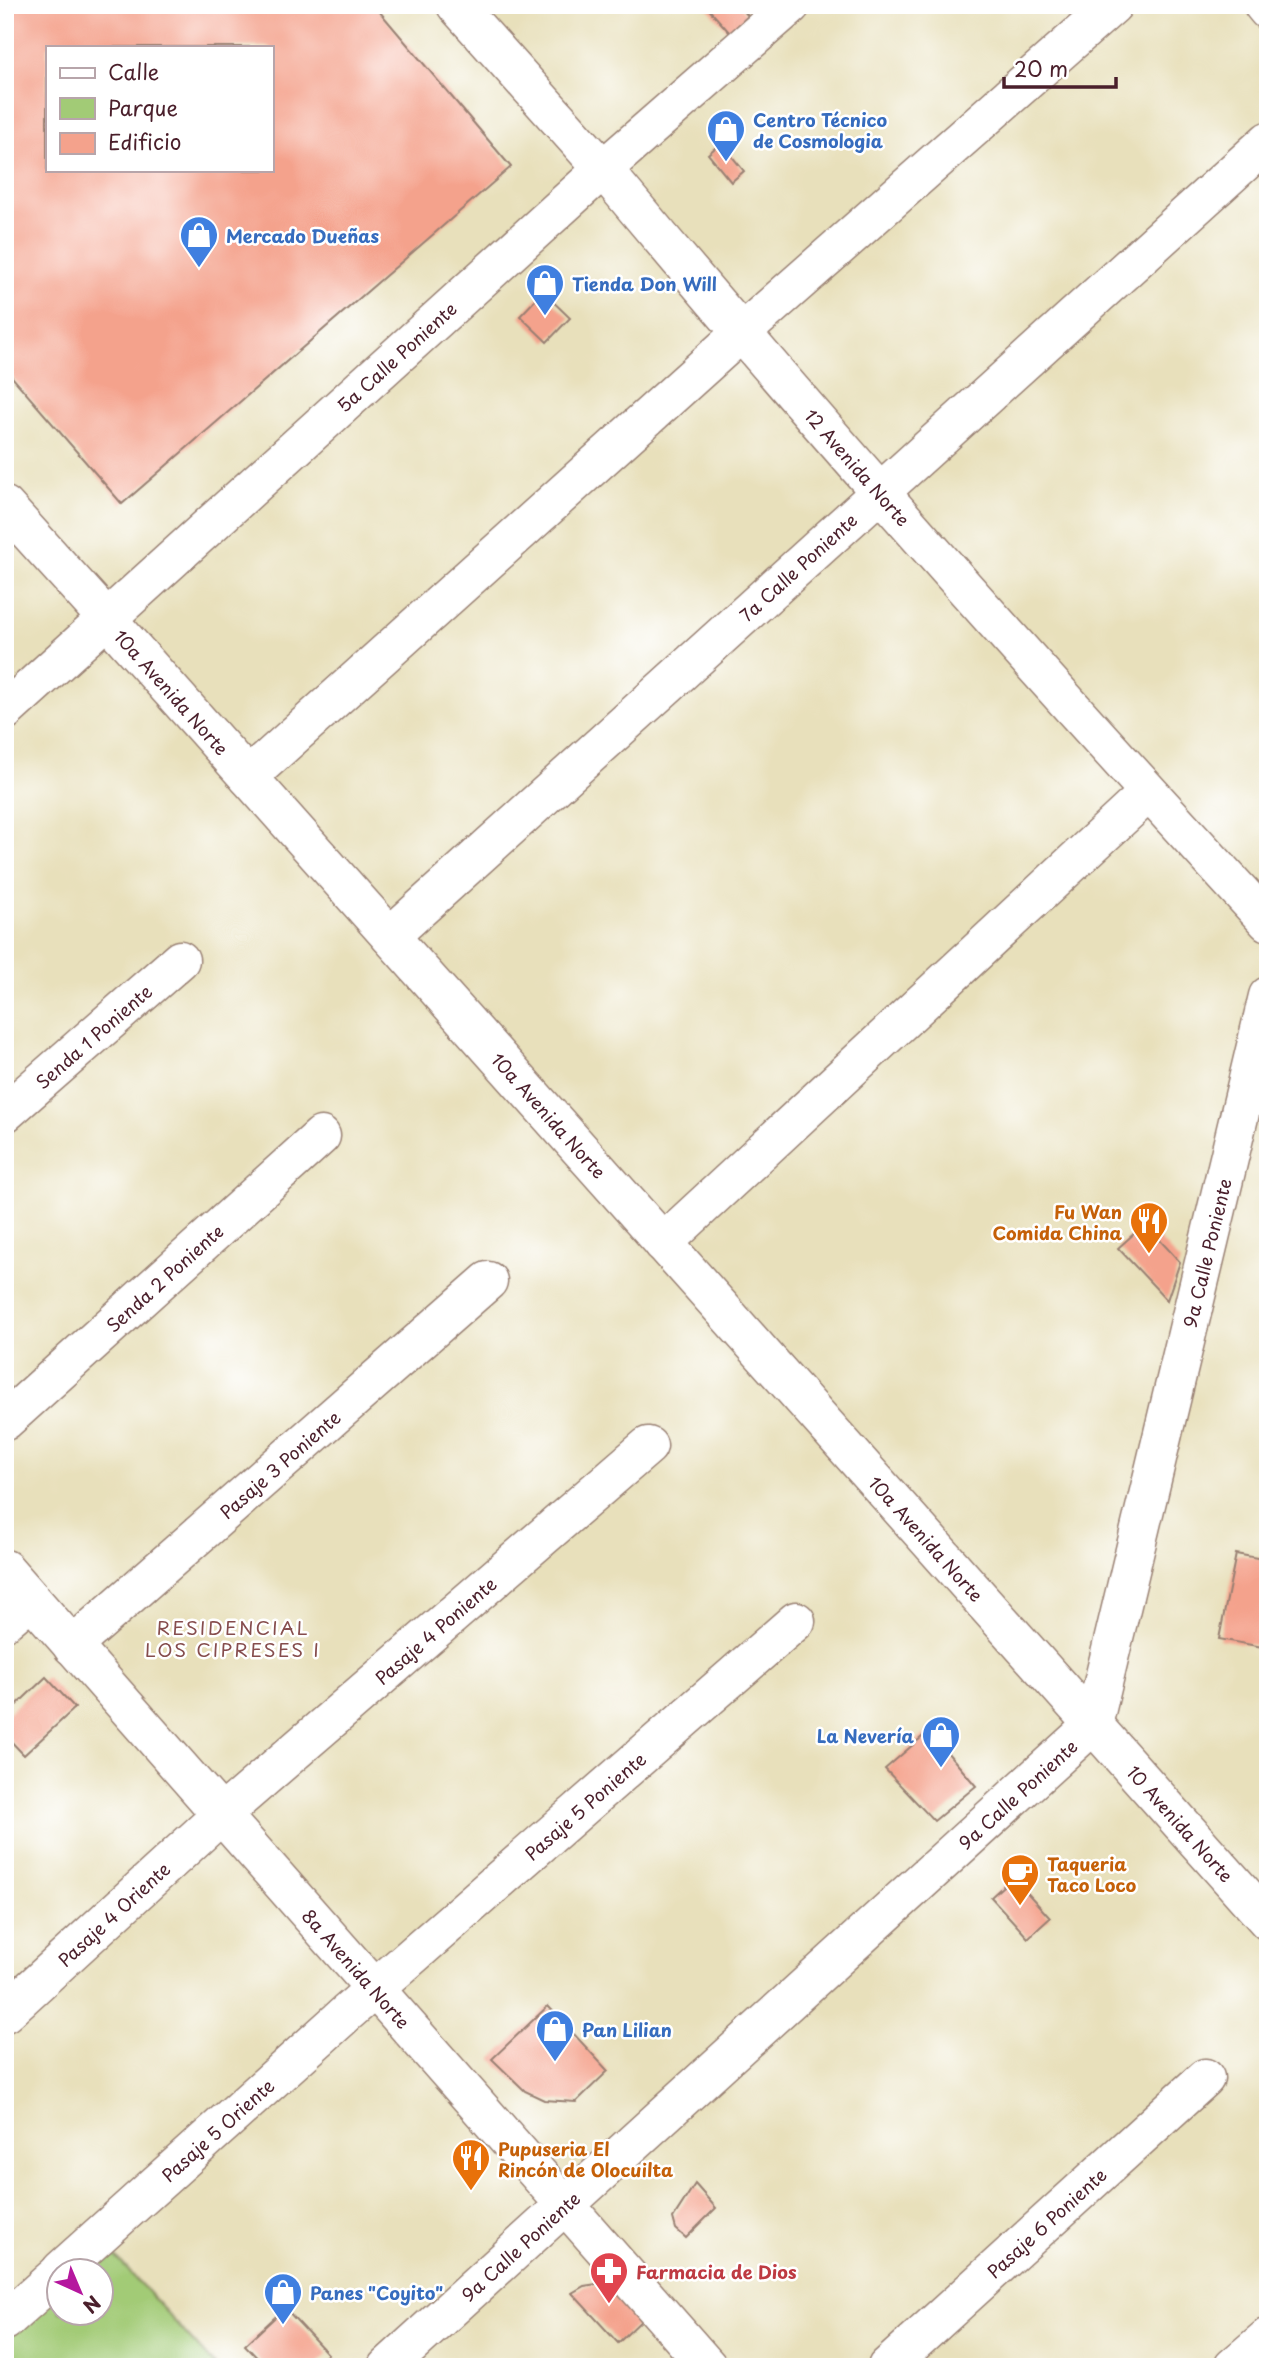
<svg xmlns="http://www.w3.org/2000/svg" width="1273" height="2372" font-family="'Playpen Sans',sans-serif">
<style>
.green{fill:#a2cb76;stroke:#767550;stroke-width:2}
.building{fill:#f4a28c;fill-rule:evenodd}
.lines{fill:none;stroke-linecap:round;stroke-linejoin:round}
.minor-casing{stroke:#998073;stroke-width:41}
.tertiary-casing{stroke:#998073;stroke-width:41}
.secondary-casing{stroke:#998073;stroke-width:41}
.minor{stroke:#fff;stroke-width:38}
.tertiary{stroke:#fff;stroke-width:38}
.secondary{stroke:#fff;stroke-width:38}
.labels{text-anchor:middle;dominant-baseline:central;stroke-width:5;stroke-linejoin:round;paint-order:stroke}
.shop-label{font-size:18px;font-weight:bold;fill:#366cbe;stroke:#fff;text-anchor:start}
.street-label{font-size:18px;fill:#4a1f2b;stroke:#fff}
.food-label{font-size:18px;font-weight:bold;fill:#c56008;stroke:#fff;text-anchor:start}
.health-label{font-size:18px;font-weight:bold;fill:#be3a42;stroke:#fff;text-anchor:start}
.neighbourhood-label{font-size:19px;letter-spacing:2px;fill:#864d4d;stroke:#fff}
</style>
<rect width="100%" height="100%" fill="#fff"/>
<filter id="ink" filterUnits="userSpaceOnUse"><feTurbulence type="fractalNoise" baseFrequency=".0143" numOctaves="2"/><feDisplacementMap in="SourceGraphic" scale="14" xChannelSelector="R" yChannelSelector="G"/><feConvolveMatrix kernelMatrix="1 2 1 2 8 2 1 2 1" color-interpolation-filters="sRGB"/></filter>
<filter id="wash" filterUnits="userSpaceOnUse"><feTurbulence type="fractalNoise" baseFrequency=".00686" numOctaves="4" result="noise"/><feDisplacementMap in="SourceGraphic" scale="28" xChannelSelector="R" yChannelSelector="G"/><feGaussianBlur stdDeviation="1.57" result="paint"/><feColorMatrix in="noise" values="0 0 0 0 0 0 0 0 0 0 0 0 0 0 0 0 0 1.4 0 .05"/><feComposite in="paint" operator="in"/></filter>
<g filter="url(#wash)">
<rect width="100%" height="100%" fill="#e8e0bb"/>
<!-- green -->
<path class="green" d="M106,2246L216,2367H5V2334L59,2287L60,2312H102V2270H78Z"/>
<g id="blocks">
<!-- building -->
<g class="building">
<path d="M5,5H374L511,167L122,504L5,369ZM47,47H271V170H47Z"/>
<path d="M705,5H739L748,16L730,33Z"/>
<path d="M721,143L744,171L731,182L708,154Z"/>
<path d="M543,292L570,318L547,342L520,316Z"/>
<path d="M1145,1224L1180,1262L1167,1300L1118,1248Z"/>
<path d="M1236,1554L1268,1560V1648L1219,1639Z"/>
<path d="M46,1677L75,1708L24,1755L5,1735V1716Z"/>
<path d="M929,1731L976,1786L934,1821L885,1769Z"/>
<path d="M1013,1877L1050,1918L1028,1938L991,1897Z"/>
<path d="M548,2006L608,2071L576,2102L544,2100L525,2091L492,2059Z"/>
<path d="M695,2184L716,2208L686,2238L676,2229L673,2218Z"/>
<path d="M603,2283L619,2287L646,2316L618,2343L572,2293L584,2286Z"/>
<path d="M285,2308L328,2354L314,2367H266L245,2345Z"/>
</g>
</g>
</g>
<g filter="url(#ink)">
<use href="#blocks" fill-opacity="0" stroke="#998073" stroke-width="2"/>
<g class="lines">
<defs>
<g id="minor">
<path id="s1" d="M603,169C817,426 1041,676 1268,922"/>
<path id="s2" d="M108,620L1268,1921"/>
<path d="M248,777L740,334L1113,5"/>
<path id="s3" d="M390,936L1268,141"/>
<path id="s4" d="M5,1113L180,960"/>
<path d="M663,1243L1148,793"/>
<path id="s5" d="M5,1421L321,1136"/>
<path id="s6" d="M5,1569L708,2367"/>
<path d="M5,1621L31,1599"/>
<path id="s7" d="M72,1646L488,1281"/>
<path id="s8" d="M5,2013L221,1815L648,1446"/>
<path id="s9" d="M61,2270L348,2012L796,1621"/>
<path d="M5,2321L60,2272"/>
<path id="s10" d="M887,2367L1205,2078"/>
<path d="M1233,2367L1268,2337"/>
</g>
<g id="tertiary">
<path d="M456,5L603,169"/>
<path d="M5,506L108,620"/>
</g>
<g id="secondary">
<path d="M1263,5L1268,11"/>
<path id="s11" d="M5,711L603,169L791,5"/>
<path id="s12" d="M387,2367L1093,1725L1268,996"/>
</g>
</defs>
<!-- minor casing -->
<use href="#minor" class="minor-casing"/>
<!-- tertiary casing -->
<use href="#tertiary" class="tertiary-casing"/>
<!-- secondary casing -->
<use href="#secondary" class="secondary-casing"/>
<!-- minor -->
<use href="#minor" class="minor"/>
<!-- tertiary -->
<use href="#tertiary" class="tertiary"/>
<!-- secondary -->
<use href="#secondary" class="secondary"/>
</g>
</g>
<!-- icons -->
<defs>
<symbol id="shop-pin" viewBox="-11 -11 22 30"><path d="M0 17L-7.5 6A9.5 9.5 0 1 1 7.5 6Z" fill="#3f7fe0" stroke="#fff"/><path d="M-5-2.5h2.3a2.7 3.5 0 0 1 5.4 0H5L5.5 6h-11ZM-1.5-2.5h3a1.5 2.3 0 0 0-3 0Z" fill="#fff"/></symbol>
<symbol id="restaurant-pin" viewBox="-11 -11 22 30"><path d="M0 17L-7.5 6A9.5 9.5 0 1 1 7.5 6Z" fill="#e8710a" stroke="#fff"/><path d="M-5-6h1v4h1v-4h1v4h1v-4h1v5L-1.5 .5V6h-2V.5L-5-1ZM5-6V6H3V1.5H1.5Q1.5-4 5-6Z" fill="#fff"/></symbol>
<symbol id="cafe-pin" viewBox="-11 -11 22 30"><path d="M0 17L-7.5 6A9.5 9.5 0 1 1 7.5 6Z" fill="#e8710a" stroke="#fff"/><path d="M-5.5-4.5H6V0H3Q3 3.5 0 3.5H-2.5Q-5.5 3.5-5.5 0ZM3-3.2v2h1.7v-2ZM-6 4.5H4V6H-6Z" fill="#fff"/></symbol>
<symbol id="pharmacy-pin" viewBox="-11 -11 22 30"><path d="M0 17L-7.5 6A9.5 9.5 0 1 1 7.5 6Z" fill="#e0444e" stroke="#fff"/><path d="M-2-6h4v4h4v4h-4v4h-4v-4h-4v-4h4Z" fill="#fff"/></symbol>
</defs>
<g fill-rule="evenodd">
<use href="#shop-pin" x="704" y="107" width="44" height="60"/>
<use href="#shop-pin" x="177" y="213" width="44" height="60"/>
<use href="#shop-pin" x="523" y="261" width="44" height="60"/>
<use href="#restaurant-pin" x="1127" y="1199" width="44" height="60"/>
<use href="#shop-pin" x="919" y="1713" width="44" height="60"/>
<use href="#cafe-pin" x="998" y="1851" width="44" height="60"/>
<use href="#shop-pin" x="533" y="2007" width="44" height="60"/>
<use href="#restaurant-pin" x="449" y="2136" width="44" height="60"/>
<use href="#pharmacy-pin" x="587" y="2249" width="44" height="60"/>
<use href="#shop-pin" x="261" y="2270" width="44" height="60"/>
</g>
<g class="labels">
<!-- shop labels -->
<g class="shop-label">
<text x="753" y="119">Centro Técnico<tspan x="753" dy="21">de Cosmologia</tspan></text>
<text x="226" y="235">Mercado Dueñas</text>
<text x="572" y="283">Tienda Don Will</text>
<text x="914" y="1735" text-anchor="end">La Nevería</text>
<text x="582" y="2029">Pan Lilian</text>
<text x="310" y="2292">Panes "Coyito"</text>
</g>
<!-- street labels -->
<g class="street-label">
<text stroke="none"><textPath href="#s11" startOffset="528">5a Calle Poniente</textPath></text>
<text stroke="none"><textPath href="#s1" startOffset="392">12 Avenida Norte</textPath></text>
<text stroke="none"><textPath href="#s3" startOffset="550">7a Calle Poniente</textPath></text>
<text stroke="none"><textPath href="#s2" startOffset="96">10a Avenida Norte</textPath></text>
<text stroke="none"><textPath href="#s4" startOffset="117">Senda 1 Poniente</textPath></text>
<text stroke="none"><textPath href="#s2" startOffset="663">10a Avenida Norte</textPath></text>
<text stroke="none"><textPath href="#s12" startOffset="1440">9a Calle Poniente</textPath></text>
<text stroke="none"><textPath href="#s5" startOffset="214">Senda 2 Poniente</textPath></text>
<text stroke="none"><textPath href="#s7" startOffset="276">Pasaje 3 Poniente</textPath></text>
<text stroke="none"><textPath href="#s2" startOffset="1230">10a Avenida Norte</textPath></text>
<text stroke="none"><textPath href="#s8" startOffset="576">Pasaje 4 Poniente</textPath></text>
<text stroke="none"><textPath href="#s12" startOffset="852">9a Calle Poniente</textPath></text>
<text stroke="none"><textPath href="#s9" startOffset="700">Pasaje 5 Poniente</textPath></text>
<text stroke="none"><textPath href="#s2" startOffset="1612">10 Avenida Norte</textPath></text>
<text stroke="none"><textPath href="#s8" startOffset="147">Pasaje 4 Oriente</textPath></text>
<text stroke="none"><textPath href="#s6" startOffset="532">8a Avenida Norte</textPath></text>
<text stroke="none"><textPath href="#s9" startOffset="210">Pasaje 5 Oriente</textPath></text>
<text stroke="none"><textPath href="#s10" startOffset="215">Pasaje 6 Poniente</textPath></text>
<text stroke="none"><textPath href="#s12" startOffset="180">9a Calle Poniente</textPath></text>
</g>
<!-- food labels -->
<g class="food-label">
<text x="1122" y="1211" text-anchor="end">Fu Wan<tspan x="1122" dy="21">Comida China</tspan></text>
<text x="1047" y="1863">Taqueria<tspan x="1047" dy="21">Taco Loco</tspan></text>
<text x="498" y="2148">Pupuseria El<tspan x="498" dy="21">Rincón de Olocuilta</tspan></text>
</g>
<!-- health labels -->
<g class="health-label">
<text x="636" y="2271">Farmacia de Dios</text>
</g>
<!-- neighbourhood labels -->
<g class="neighbourhood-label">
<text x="233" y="1627">RESIDENCIAL<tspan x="233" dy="22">LOS CIPRESES I</tspan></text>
</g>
</g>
<!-- margin -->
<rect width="1273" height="2372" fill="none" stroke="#fff" stroke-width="28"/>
<!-- legend -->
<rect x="46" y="46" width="228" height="126" fill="#ffffff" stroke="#b7a5aa" stroke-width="2"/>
<rect x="60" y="68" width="35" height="10" fill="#ffffff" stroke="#b7a5aa" stroke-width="2"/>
<text x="108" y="80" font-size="21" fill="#4a1f2b">Calle</text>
<rect x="60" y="98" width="35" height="21" fill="#a2cb76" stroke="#b7a5aa" stroke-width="2"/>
<text x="108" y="116" font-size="21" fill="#4a1f2b">Parque</text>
<rect x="60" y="133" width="35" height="21" fill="#f4a28c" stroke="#b7a5aa" stroke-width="2"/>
<text x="108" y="150" font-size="21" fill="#4a1f2b">Edificio</text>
<!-- north arrow -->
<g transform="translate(80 2292) rotate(136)"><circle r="33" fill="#ffffff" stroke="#b7a5aa" stroke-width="2"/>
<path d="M0-5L12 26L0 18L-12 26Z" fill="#b5179e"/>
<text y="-10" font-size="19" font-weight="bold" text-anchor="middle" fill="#4a1f2b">N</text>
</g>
<!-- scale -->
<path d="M1004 77v10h112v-10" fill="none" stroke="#4a1f2b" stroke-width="3.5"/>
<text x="1014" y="77" font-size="21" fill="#4a1f2b" stroke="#ffffff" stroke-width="5" paint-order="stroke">20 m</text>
</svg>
